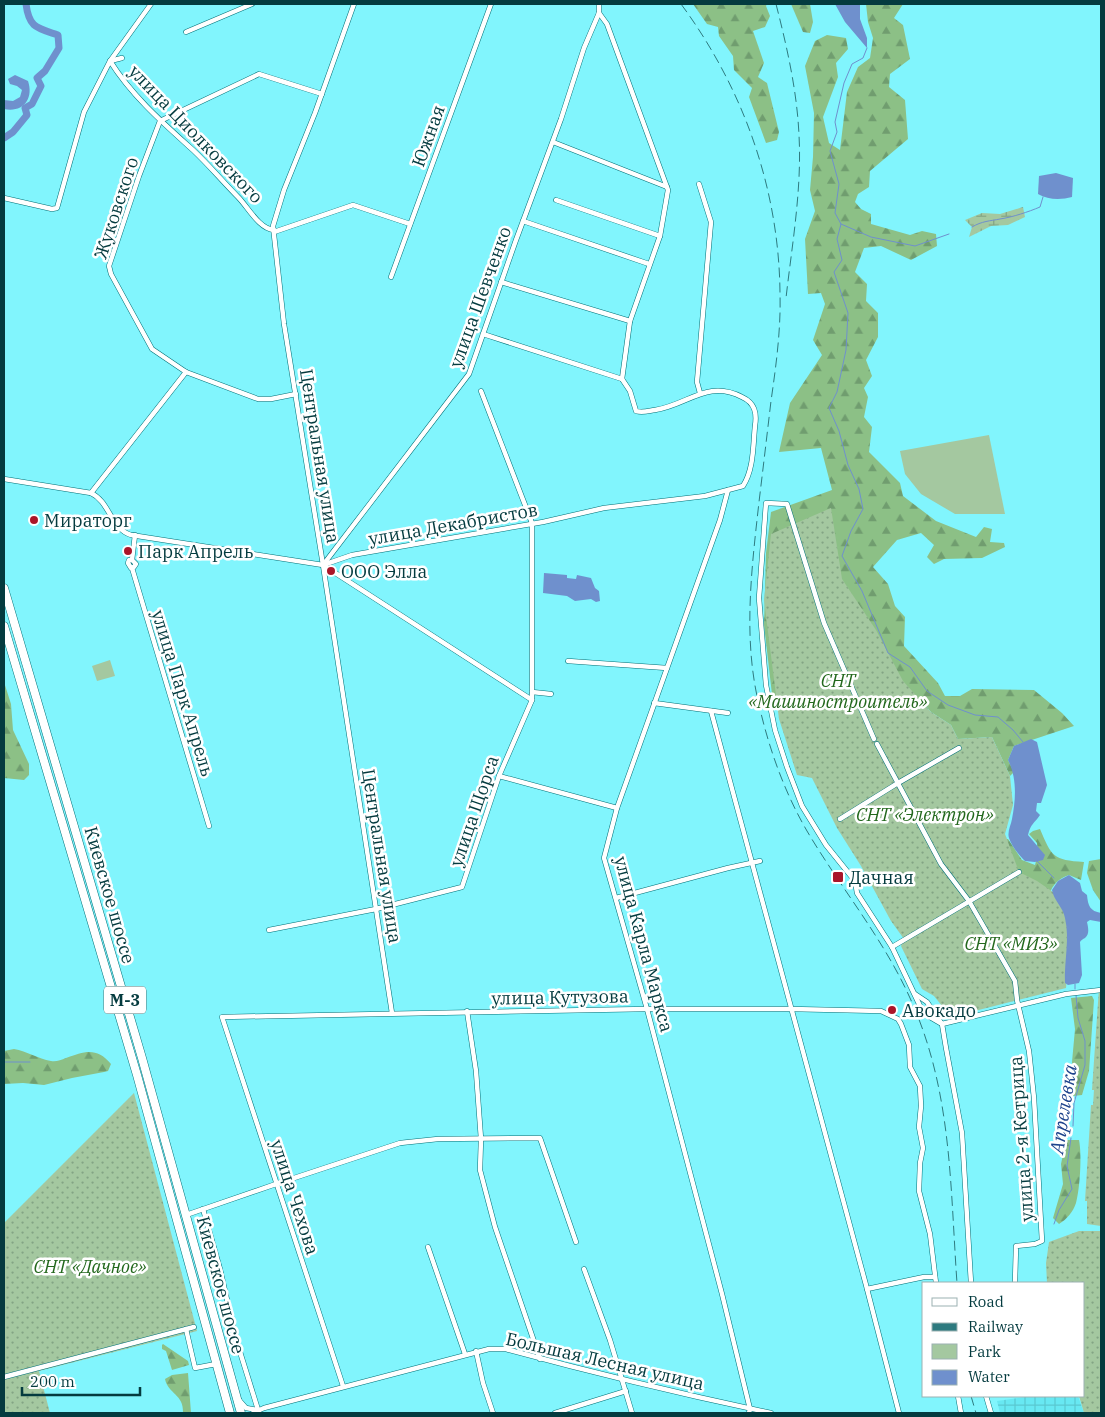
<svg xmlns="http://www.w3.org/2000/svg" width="1105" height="1417" font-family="'IBM Plex Serif',serif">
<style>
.industrial{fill:url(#industrial-grid)}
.green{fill:#a4c8a0}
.forest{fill:url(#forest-firs)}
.wetland{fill:url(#wetland-marsh)}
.garden{fill:url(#garden-dots)}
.water{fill:#6f90cd}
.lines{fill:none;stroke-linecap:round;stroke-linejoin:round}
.stream{stroke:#6f90cd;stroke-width:1}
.river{stroke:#6f90cd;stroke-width:7}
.minor-casing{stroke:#007077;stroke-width:5.5}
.trunk-casing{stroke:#007077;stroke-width:9}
.minor{stroke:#fff;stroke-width:4.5}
.trunk{stroke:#fff;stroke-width:8}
.rail{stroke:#2e7a7f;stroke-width:1;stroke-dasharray:10 5;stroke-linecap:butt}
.poi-dot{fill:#aa1529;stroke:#fff;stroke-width:2}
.labels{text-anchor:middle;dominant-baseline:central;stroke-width:5;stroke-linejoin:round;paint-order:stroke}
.shield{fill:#fff;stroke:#4f7679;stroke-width:1}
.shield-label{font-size:16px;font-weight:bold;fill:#043b3f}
.street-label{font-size:18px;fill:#043b3f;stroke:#fff}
.poi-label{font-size:18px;fill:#043b3f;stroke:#fff;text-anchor:start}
.park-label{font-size:18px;font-style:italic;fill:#23681d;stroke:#fff}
.water-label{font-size:19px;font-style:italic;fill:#1e438c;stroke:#fff}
</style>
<defs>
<pattern id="industrial-grid" width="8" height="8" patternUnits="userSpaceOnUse" patternTransform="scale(1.25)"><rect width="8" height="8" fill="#68e8f2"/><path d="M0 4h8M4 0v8" fill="none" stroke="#59c8d1"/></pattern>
<pattern id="forest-firs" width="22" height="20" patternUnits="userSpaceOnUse" patternTransform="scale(1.25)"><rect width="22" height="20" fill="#8cc086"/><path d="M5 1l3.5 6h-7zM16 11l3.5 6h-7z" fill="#709d6f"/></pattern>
<pattern id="wetland-marsh" width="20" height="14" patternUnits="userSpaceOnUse" patternTransform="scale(1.25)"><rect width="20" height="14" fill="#a4c8a0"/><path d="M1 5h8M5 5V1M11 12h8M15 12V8" fill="none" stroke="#83a484"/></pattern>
<pattern id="garden-dots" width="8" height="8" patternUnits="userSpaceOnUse" patternTransform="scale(1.25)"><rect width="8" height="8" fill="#a4c8a0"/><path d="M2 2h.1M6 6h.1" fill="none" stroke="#83a484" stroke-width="1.8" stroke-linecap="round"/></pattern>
</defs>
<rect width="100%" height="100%" fill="#81f5fd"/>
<!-- industrial -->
<path class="industrial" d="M1033,1396H1078L1084,1413H1000L997,1401Z"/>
<!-- green -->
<g class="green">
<path d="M989,435L1005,514H955L921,494L905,474L900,451Z"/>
<path d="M110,660L115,676L97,681L92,666Z"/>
</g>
<!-- forest -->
<g class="forest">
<path d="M693,4H767L766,6L770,16L765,27L753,31L764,63L758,77L767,83L779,132L777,140L766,143L749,97L752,88L734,70L733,56L719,36L718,27L707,24Z"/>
<path d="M791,4H810L813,22L810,33L803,32Z"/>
<path d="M866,4H903L894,18L903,25L910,59L890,74L889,87L905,100L908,139L870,171L869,187L858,194L855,202L861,209L871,214V224L910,235L922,231L936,234L937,246L911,260L881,246L864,248L855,272L867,284L866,301L878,313V337L866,360L872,376L864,388L868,397L864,417L872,427L869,452L900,483L903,496L936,521L976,537L984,527L992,529L990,542L1004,543L1005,547L982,558L944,559L934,564L927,557L934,545L921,533L897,540L873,567L888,584L895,606L905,617L904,646L938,683L945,696H960L972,689L1034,690L1062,713L1074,726L1014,746L1008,760L1014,772L1010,776L992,737L958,739L951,725L931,712L924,704L784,699L773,703L764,625L766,553L771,512L832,490L821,448L779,452L790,403L822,355L813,340L825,304L821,293L808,294L805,239L815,211L810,190L813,157L814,113L805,66L815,41L827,35L846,38L848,49L836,63L838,77L823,117L829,143L840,150L847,92L858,67L870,58L873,38L868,22Z"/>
<path d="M4,682L11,704L13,730L29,764V775L24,780L4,778Z"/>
<path d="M1040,829C1052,857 1053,860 1084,862L1081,880L1069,875C1058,879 1053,884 1049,895L1014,872L1002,839H1008L1022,860L1035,865L1038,854L1037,843L1029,834L1033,831Z"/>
<path d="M1101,859V902L1093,890L1087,873L1089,861Z"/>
<path d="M1092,996L1094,1000L1089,1071L1082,1095L1073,1096L1072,1062L1075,1029L1071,998Z"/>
<path d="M14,1049C27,1051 38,1059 51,1061C56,1062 61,1060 66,1058C85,1051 97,1047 111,1064L108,1071L104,1072L72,1078L44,1085L23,1083L4,1084V1051Z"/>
<path d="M1066,1140H1079C1082,1155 1080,1188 1076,1203C1073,1212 1067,1219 1059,1224L1053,1218L1063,1184L1061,1164Z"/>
<path d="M163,1344L188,1361L189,1365L172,1370L166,1351L162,1349V1345Z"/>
<path d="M188,1373L191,1413H183C184,1394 168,1394 165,1379L172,1375Z"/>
</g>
<!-- wetland -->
<path class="wetland" d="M1023,207L1025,217L1008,225L991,226L969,237L972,227L965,220L982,213L1000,214Z"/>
<!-- garden -->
<g class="garden">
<path d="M831,508L842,579L876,630L903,681L931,712L951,725L958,739L992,737L1010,776L1013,805L1005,834L1019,872L1037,881L1056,894L1065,903L1070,934L1066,988L951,1017L934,996L922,989L901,946L904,939L891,921L861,866L837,828L812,778L797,775L779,719L764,600L771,534Z"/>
<path d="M1099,988L1101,989V1226L1087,1224V1201H1085L1091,1105H1093L1094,1090H1092Z"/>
<path d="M134,1093L197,1331L39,1371L50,1413H4V1223Z"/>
<path d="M1079,1231H1101V1413H1084L1079,1396H1084V1283H1047L1046,1263L1049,1242Z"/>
</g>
<!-- water -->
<g class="water">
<path d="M835,4H860V19L867,38V48L845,22Z"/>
<path d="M15,75L28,81C34,99 23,113 4,109V100L13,101L20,97L22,90L17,86L10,84L8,79Z"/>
<path d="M1056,173L1073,178L1072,197C1061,200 1048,200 1038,194L1039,176Z"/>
<path d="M544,573L567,575V578L576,579L577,575L591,578L595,588L599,591L600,601L596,602L591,599L575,601L567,596L543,593Z"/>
<path d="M1031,739L1037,742L1047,785L1041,803H1037L1036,811L1040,815C1034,824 1031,823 1028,835L1045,855L1043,860L1035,862L1025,861C1019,855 1012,847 1009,838C1007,832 1011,825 1012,819C1016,798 1017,778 1008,760L1014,746Z"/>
<path d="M1069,875L1080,883L1082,891L1087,895C1088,906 1090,911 1101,913V922L1090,920L1087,922C1088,927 1090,934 1085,938C1083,939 1081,940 1080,942L1082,975L1079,983L1068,985L1065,983C1064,961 1070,939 1065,918C1063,907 1054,901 1052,890L1058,881Z"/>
</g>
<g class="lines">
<!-- stream -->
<g class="stream">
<path d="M867,48L863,58L852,64L844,83L835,122L837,132L830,151L839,184L835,213L841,224L837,239L842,260L834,272L848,313L846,350L837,392L829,408L839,431L848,465L859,489L863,509L851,531L842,556L862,591L888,653L910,667L927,691L948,705L975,715L998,717L1013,730L1023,742"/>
<path d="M841,224L871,237L915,246L949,234"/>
<path d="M972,227C982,221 990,221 1000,219C1013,217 1028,212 1040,207L1043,197"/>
<path d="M1037,861L1054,878"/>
<path d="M1075,984V989"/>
<path d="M4,1062H30"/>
<path d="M1073,1126L1074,1103L1085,1065V1041L1078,1018L1076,995"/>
<path d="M1054,1224L1059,1210L1072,1189L1067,1166L1071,1138"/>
</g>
<!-- river -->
<path class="river" d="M4,138L13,132L27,115L25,108L32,104L41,86L37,78L45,71L59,48L58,35C37,28 29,28 26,4"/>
<defs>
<g id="minor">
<path d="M354,4L315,113L284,190L273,226L284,324L323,565L392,1013"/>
<path d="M186,32L252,4"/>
<path d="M122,58L110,61C132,96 163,123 193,150C209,165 223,182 238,197C248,207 259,229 274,230"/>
<path d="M553,142L667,187"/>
<path d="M699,184L711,222L697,382L700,393"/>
<path d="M4,198L52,209L57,208L84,112L110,61L151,4"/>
<path d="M556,200L660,236"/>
<path d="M523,221L649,264"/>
<path d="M274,232L353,205L410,224"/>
<path d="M391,277L491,4"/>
<path d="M501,282L630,321"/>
<path d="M483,334L622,379"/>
<path d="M296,394L271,399H258L186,372L152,349L111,274L109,266L139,176L160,121L259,74L322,94"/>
<path d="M4,479L91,493C110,502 110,528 131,535L323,565L352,555L543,522L604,508L705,496L743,486C754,469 753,445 755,426C757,413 755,403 742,397C707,379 688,405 655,410C648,411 642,413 636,411L630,391L622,379L630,321L660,236L668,190L607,24L599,13"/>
<path d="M728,490L720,520L617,808L604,858L647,1009L722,1294L750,1409L749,1413"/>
<path d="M91,493L186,372"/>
<path d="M132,560L136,564L134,567L131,568L128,563L129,560H132L135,535"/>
<path d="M132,568L209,826"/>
<path d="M568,661L667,668"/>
<path d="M532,692L551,694"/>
<path d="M532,700L323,565L469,374L516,240L561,119L584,48L599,13V4"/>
<path d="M654,703L728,713"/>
<path d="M711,711L866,1285L899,1413"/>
<path d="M874,739L824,623L787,504L766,503L759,598L761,623L766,685L775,730L787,767L802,806L826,845L855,881L857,893L892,947L920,1006L930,1017L942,1024"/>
<path d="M877,744L941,864L969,901L1015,981L1017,1000L1029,1051L1034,1098L1042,1241L1035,1244L1016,1246L1015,1283"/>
<path d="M499,776L617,808"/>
<path d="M840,819L898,783L959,748"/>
<path d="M616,898L728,868L760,861"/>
<path d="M269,930L376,909L462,887L499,776L532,700V523L481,391"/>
<path d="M892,947L1019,872"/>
<path d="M915,994L927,1002L937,1017L942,1024L946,1048L962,1133L971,1283"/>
<path d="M467,1011L476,1071L481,1139L480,1170L495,1227L540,1359"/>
<path d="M942,1024L1066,994L1101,990"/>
<path d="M203,1209L220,1269L236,1339L259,1413"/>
<path d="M186,1215L276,1184L400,1143L438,1139L540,1138L576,1242"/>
<path d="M428,1247L465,1354"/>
<path d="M584,1269L610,1340L632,1413"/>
<path d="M867,1289L924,1277H935"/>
<path d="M186,1329L195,1368L216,1364"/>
<path d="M476,1351L483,1383L493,1413"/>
<path d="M4,1377L194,1327"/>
<path d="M343,1386L222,1017L647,1009H791L881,1011L898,1019L901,1024L909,1045L910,1067L920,1086L921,1106L919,1127L923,1148L920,1163L919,1191L930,1234L936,1283"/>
<path d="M958,1396L961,1413"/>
<path d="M986,1396L991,1413"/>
<path d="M239,1400L246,1408L258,1410"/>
<path d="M253,1413L264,1408L489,1349H506C594,1373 682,1394 771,1413"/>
<path d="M555,1413L626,1391"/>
</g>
<g id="trunk">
<path d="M4,588L142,1058L241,1413"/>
<path d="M4,626L137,1075L230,1413"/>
</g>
</defs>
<!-- minor casing -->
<use href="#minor" class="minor-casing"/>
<!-- trunk casing -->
<use href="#trunk" class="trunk-casing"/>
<!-- minor -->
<use href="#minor" class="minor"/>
<!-- trunk -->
<use href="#trunk" class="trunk"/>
<!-- rail -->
<g class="rail">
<path d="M681,4C743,88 779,188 780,293C781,330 776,366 771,401C767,435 763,469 759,502C752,565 744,629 756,691C766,740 782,788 807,831C840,887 883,938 910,998C952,1090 950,1184 957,1283"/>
<path d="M776,4C787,47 797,91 799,135C802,189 792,245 786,298"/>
<path d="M971,1396L976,1413"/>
</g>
</g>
<!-- markers -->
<g class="poi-dot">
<circle cx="34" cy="520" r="5"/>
<circle cx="128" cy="551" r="5"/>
<circle cx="331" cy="571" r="5"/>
<rect x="832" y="871" width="12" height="12" rx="2.5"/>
<circle cx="892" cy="1010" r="5"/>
</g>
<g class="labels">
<!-- shield labels -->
<rect class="shield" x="104" y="986.5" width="42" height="27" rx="4"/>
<g class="shield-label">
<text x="125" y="1000">М-3</text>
</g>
<!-- street labels -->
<g class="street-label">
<text transform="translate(196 134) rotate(46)">улица Циолковского</text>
<text transform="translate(428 136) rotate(-70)">Южная</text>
<text transform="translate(116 208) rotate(-72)">Жуковского</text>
<text transform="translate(480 297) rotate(-70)">улица Шевченко</text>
<text transform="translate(320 456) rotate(81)">Центральная улица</text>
<text transform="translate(453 524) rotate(-10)">улица Декабристов</text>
<text transform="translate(183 693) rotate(73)">улица Парк Апрель</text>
<text transform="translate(474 811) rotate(-71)">улица Щорса</text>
<text transform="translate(382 856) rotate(81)">Центральная улица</text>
<text transform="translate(110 895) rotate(74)">Киевское шоссе</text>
<text transform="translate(644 944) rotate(75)">улица Карла Маркса</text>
<text transform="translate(560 997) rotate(-1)">улица Кутузова</text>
<text transform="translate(1021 1139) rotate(-94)">улица 2-я Кетрица</text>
<text transform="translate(295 1197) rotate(72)">улица Чехова</text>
<text transform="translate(221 1285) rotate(75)">Киевское шоссе</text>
<text transform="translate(605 1361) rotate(13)">Большая Лесная улица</text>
</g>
<!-- poi labels -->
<g class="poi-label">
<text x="44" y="520">Мираторг</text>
<text x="138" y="551">Парк Апрель</text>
<text x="341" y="571">ООО Элла</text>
<text x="849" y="877">Дачная</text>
<text x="902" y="1010">Авокадо</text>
</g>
<!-- park labels -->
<g class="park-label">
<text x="838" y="680">СНТ<tspan x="838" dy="21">«Машиностроитель»</tspan></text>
<text x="925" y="814">СНТ «Электрон»</text>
<text x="1011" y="943">СНТ «МИЗ»</text>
<text x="90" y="1266">СНТ «Дачное»</text>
</g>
<!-- water labels -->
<g class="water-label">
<text transform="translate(1063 1109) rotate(-81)">Апрелевка</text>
</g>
</g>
<!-- border -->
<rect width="1105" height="1417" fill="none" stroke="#043b3f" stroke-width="10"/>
<!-- legend -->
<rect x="922" y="1282" width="162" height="115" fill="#ffffff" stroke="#9bb1b2"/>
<rect x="932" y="1298" width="25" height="8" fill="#ffffff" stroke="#9bb1b2"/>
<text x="968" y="1307" font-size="15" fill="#043b3f">Road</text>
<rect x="932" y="1323" width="25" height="8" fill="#2e7a7f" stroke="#9bb1b2"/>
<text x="968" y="1332" font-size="15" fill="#043b3f">Railway</text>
<rect x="932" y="1344" width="25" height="15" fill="#a4c8a0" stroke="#9bb1b2"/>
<text x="968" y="1357" font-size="15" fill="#043b3f">Park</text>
<rect x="932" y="1370" width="25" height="15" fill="#6f90cd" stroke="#9bb1b2"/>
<text x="968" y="1382" font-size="15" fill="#043b3f">Water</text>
<!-- scale -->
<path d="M22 1387v8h118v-8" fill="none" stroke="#043b3f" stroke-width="2.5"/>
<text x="30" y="1387" font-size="15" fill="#043b3f" stroke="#ffffff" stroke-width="4" paint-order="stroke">200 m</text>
</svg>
